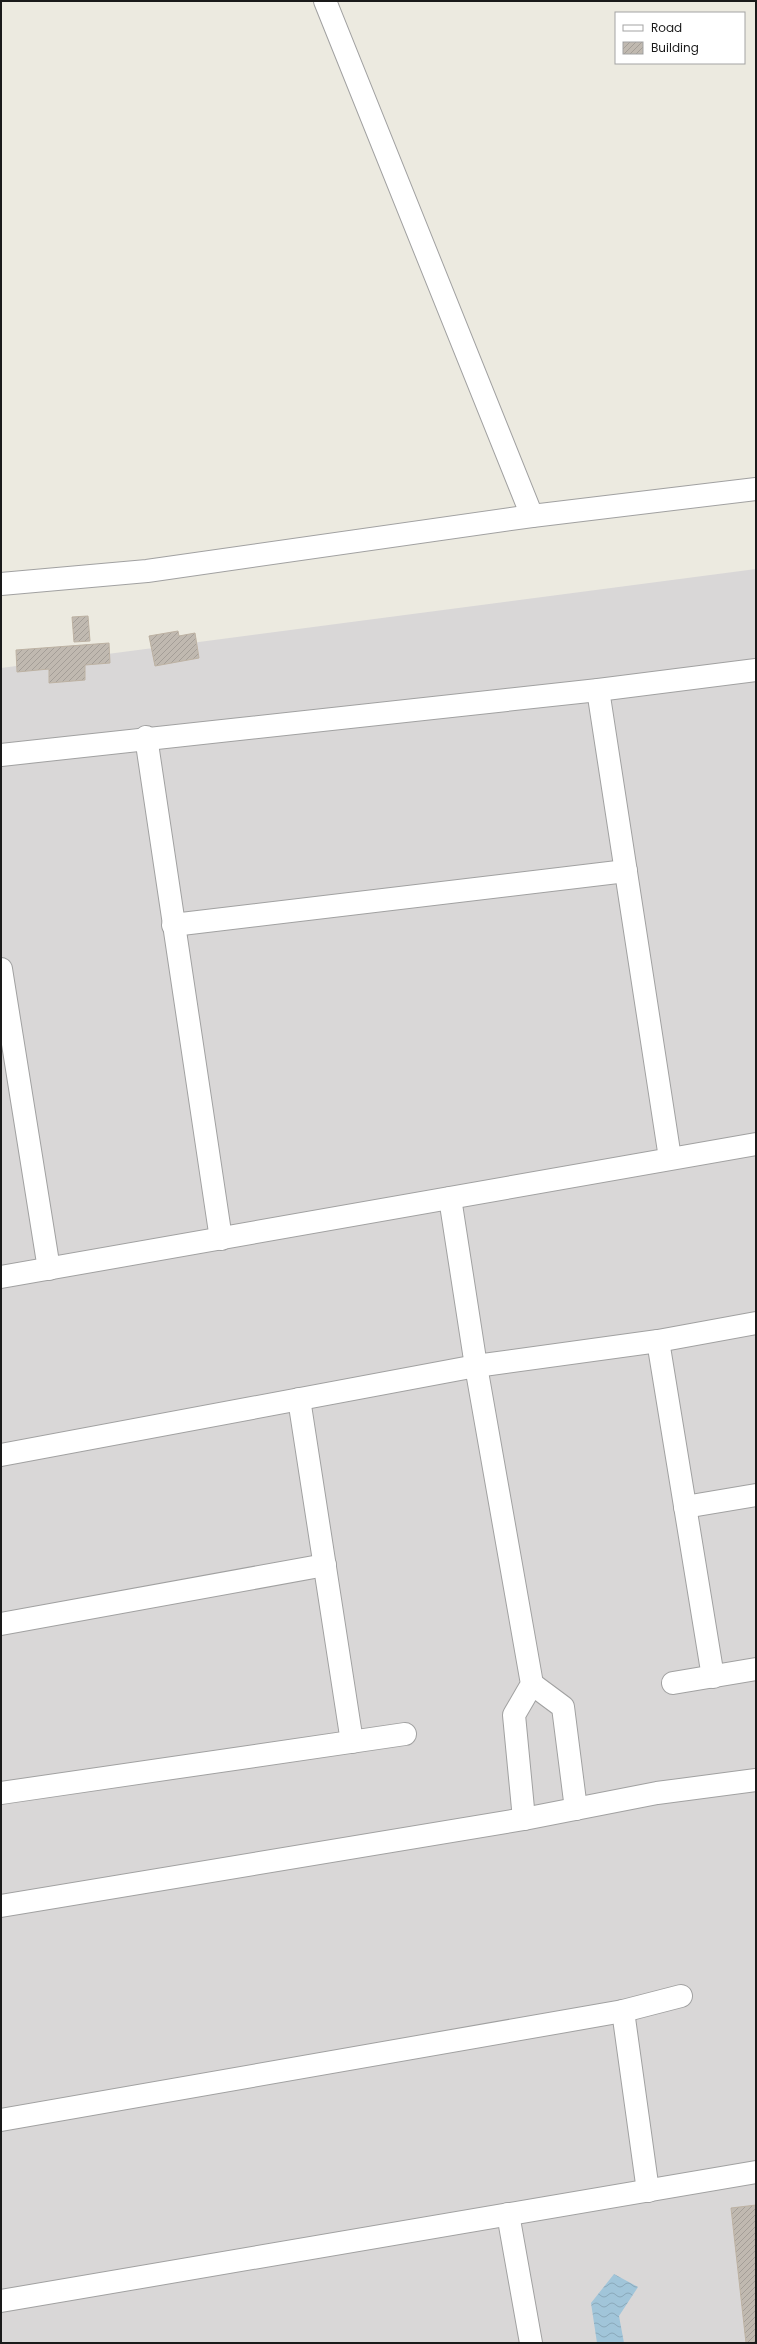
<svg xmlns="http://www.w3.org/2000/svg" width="757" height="2344" font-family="Poppins,sans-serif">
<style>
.residential{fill:#d9d7d7}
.water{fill:url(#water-waves)}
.building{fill:url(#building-hatch);stroke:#bdb2a3}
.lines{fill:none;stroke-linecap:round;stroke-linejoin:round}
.minor-casing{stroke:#a1a1a1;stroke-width:24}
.minor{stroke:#fff;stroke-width:22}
</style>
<defs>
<pattern id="water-waves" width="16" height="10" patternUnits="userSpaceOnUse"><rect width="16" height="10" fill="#a1c5d9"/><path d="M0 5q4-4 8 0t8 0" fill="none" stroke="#8aa9ba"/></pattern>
<pattern id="building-hatch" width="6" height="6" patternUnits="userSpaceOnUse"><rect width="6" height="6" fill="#c0b9b0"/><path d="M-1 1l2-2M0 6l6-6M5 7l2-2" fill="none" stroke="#a49e97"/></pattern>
</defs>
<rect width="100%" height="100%" fill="#eceae0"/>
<!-- residential -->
<path class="residential" d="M756,569V2343H1V668Z"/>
<!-- water -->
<path class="water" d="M614,2274L638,2287L619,2316L624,2343H597L591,2303Z"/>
<!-- building -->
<g class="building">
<path d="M88,616L90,641L74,642L72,617Z"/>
<path d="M178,631L179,636L195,633L199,658L155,666L149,636Z"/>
<path d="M109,643L110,663L85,665V680L49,683V669L17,672L16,650Z"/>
<path d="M756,2205V2343H746L731,2208Z"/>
</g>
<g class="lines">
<defs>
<g id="minor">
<path d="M325,1L532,516"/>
<path d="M1,584L147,571L532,516L756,489"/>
<path d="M598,690L670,1158"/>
<path d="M146,737L221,1239"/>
<path d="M1,755L598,690L756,670"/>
<path d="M173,925L626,871"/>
<path d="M1,969L49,1269"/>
<path d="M450,1198L476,1366L532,1684L514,1715L524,1819"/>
<path d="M1,1277L756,1144"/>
<path d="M658,1341L713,1677"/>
<path d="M299,1399L352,1742"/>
<path d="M1,1455L476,1366L658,1341L756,1323"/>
<path d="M685,1507L756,1495"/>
<path d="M1,1624L325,1565"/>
<path d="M673,1683L756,1669"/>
<path d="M532,1684L563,1707L576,1809"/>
<path d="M1,1793L405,1734"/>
<path d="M1,1906L524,1819L657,1793L756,1780"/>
<path d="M623,2011L648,2191"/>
<path d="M1,2120L623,2011L681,1996"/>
<path d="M508,2214L531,2343"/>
<path d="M1,2301L756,2172"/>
</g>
</defs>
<!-- minor casing -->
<use href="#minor" class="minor-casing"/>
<!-- minor -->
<use href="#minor" class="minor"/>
</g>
<!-- border -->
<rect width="757" height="2344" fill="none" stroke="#1a1a1a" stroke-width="4"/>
<!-- legend -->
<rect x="615" y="12" width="130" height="52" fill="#ffffff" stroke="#a3a3a3"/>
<rect x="623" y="25" width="20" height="6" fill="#ffffff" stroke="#a3a3a3"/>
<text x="651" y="32" font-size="12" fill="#1a1a1a">Road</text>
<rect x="623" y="42" width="20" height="12" fill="url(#building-hatch)" stroke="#a3a3a3"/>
<text x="651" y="52" font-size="12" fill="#1a1a1a">Building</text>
</svg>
